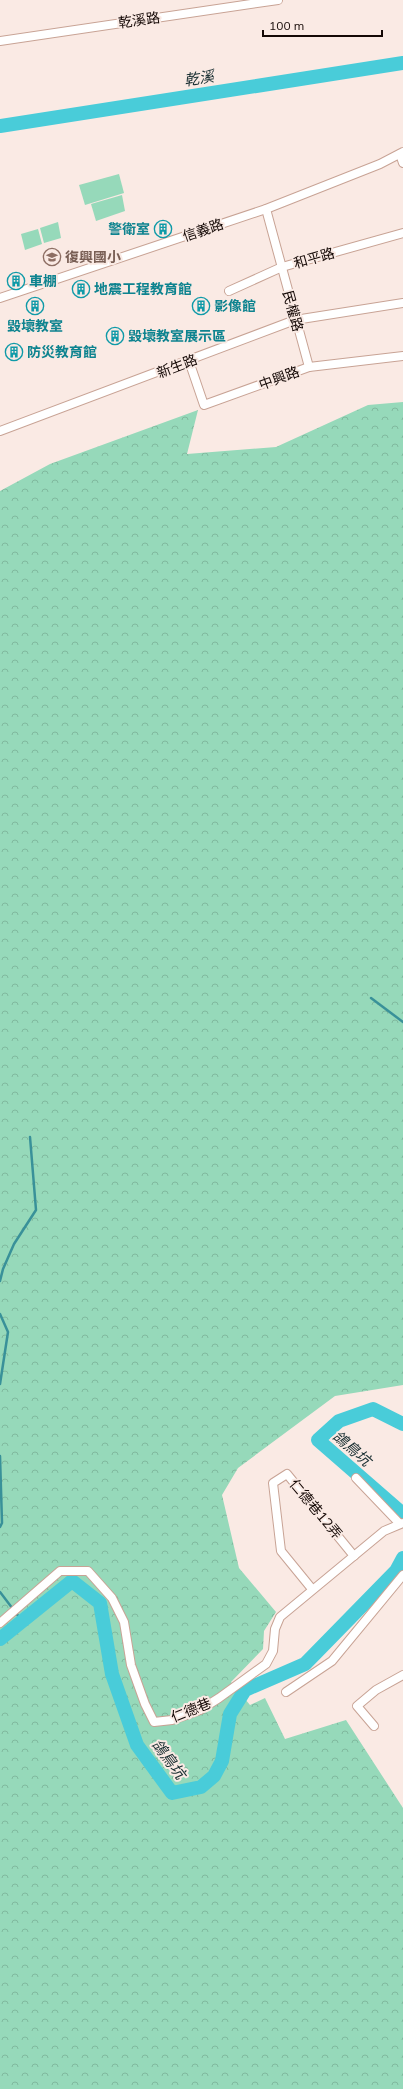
<svg xmlns="http://www.w3.org/2000/svg" width="403" height="2089" font-family="Mulish,'Noto Sans TC',sans-serif">
<style>
.green{fill:#96d9ba}
.forest{fill:url(#forest-crowns)}
.lines{fill:none;stroke-linecap:round;stroke-linejoin:round}
.stream{stroke:#399199;stroke-width:2.5}
.river{stroke:#49ccd9;stroke-width:14}
.minor-casing{stroke:#c8a395;stroke-width:10}
.minor{stroke:#fff;stroke-width:8}
.labels{text-anchor:middle;dominant-baseline:central;stroke-width:4;stroke-linejoin:round;paint-order:stroke}
.street-label{font-size:14px;fill:#140805;stroke:#faeae4}
.culture-label{font-size:14px;font-weight:bold;fill:#0d838f;stroke:#faeae4;text-anchor:start}
.education-label{font-size:14px;font-weight:bold;fill:#785e54;stroke:#faeae4;text-anchor:start}
.water-label{font-size:15px;font-style:italic;fill:#182e31;stroke:#faeae4}
</style>
<defs>
<pattern id="forest-crowns" width="20" height="18" patternUnits="userSpaceOnUse"><rect width="20" height="18" fill="#96d9ba"/><path d="M2 6a3 3 0 1 1 6 0M12 15a3 3 0 1 1 6 0" fill="none" stroke="#80b99e"/></pattern>
</defs>
<rect width="100%" height="100%" fill="#faeae4"/>
<!-- green -->
<g class="green">
<path d="M119,174L124,193L85,205L79,185Z"/>
<path d="M122,195L125,211L96,221L91,204Z"/>
<path d="M58,222L61,238L44,243L40,228Z"/>
<path d="M38,229L42,244L25,250L21,234Z"/>
</g>
<!-- forest -->
<path class="forest" d="M403,402V1385L335,1396L238,1468L222,1495L239,1568L276,1612L264,1631L263,1649L231,1682L250,1705L265,1698L285,1739L346,1720L403,1808V2089H0V491L50,464L198,410L187,454L276,447L368,405Z"/>
<g class="lines">
<!-- stream -->
<g class="stream">
<path d="M371,998L403,1022"/>
<path d="M0,1281L3,1269L14,1244L36,1210L30,1137"/>
<path d="M0,1314L8,1332L0,1384"/>
<path d="M0,1456L2,1523L0,1527"/>
<path d="M0,1592L22,1621"/>
</g>
<!-- river -->
<g class="river">
<path d="M0,126L403,63"/>
<path d="M403,1424L373,1409L339,1421L318,1440L403,1514"/>
<path d="M0,1639L72,1581L100,1603L112,1674L137,1745L172,1793L201,1787L214,1776L222,1761L230,1714L245,1690L305,1664L396,1571L403,1558"/>
</g>
<defs>
<g id="minor">
<path d="M0,41L278,0"/>
<path d="M400,154L403,163"/>
<path d="M266,209L309,367"/>
<path d="M229,291L282,267L403,233"/>
<path d="M0,298L266,209L380,164L403,152"/>
<path d="M189,361L204,405L309,367L403,356"/>
<path d="M0,431L295,320L403,303"/>
<path d="M356,1478L399,1523"/>
<path d="M312,1589L281,1551L273,1483L287,1474L354,1556"/>
<path d="M0,1623L60,1571H88L112,1598L124,1622L131,1665L145,1704L154,1722L172,1720L200,1710L219,1698L266,1664L273,1651L275,1629L280,1617L384,1531L403,1523"/>
<path d="M286,1692L332,1661L403,1575"/>
<path d="M374,1726L357,1706L376,1690L403,1675"/>
</g>
</defs>
<!-- minor casing -->
<use href="#minor" class="minor-casing"/>
<!-- minor -->
<use href="#minor" class="minor"/>
</g>
<!-- icons -->
<defs>
<symbol id="building-ring" viewBox="-11 -11 22 22"><circle r="9.5" fill="#faeae4" stroke="#0f9aa8" stroke-width="1.5"/><path d="M-4-6H4V6H1V3H-1V6H-4ZM-2.5-4.3h1.7v1.8h-1.7ZM.8-4.3h1.7v1.8H.8ZM-2.5-1h1.7V.8h-1.7ZM.8-1h1.7V.8H.8Z" fill="#0f9aa8"/></symbol>
<symbol id="school-ring" viewBox="-11 -11 22 22"><circle r="9.5" fill="#faeae4" stroke="#8d6e63" stroke-width="1.5"/><path d="M0-5L7-2L0 1L-7-2ZM-4 1L0 2.5L4 1V4Q0 6-4 4Z" fill="#8d6e63"/></symbol>
</defs>
<g fill-rule="evenodd">
<use href="#building-ring" x="153" y="219" width="20" height="20"/>
<use href="#school-ring" x="42" y="247" width="20" height="20"/>
<use href="#building-ring" x="6" y="271" width="20" height="20"/>
<use href="#building-ring" x="71" y="279" width="20" height="20"/>
<use href="#building-ring" x="25" y="296" width="20" height="20"/>
<use href="#building-ring" x="191" y="296" width="20" height="20"/>
<use href="#building-ring" x="105" y="326" width="20" height="20"/>
<use href="#building-ring" x="4" y="342" width="20" height="20"/>
</g>
<g class="labels">
<!-- street labels -->
<g class="street-label">
<text transform="translate(139 20) rotate(-8)">乾溪路</text>
<text transform="translate(203 230) rotate(-19)">信義路</text>
<text transform="translate(314 258) rotate(-16)">和平路</text>
<text transform="translate(293 311) rotate(75)">民權路</text>
<text transform="translate(177 366) rotate(-21)">新生路</text>
<text transform="translate(279 378) rotate(-20)">中興路</text>
<text transform="translate(316 1509) rotate(50)">仁德巷12弄</text>
<text transform="translate(191 1710) rotate(-22)">仁德巷</text>
</g>
<!-- culture labels -->
<g class="culture-label">
<text x="150" y="229" text-anchor="end">警衛室</text>
<text x="29" y="281">車棚</text>
<text x="94" y="289">地震工程教育館</text>
<text x="214" y="306">影像館</text>
<text x="35" y="326" text-anchor="middle">毀壞教室</text>
<text x="128" y="336">毀壞教室展示區</text>
<text x="27" y="352">防災教育館</text>
</g>
<!-- education labels -->
<g class="education-label">
<text x="65" y="257">復興國小</text>
</g>
<!-- water labels -->
<g class="water-label">
<text transform="translate(199 78) rotate(-9)">乾溪</text>
<text transform="translate(352 1448) rotate(41)">鴿鳥坑</text>
<text transform="translate(169 1759) rotate(53)">鴿鳥坑</text>
</g>
</g>
<!-- scale -->
<path d="M263 30v6h119v-6" fill="none" stroke="#140805" stroke-width="2"/>
<text x="269" y="30" font-size="12" fill="#140805" stroke="#faeae4" stroke-width="3" paint-order="stroke">100 m</text>
</svg>
